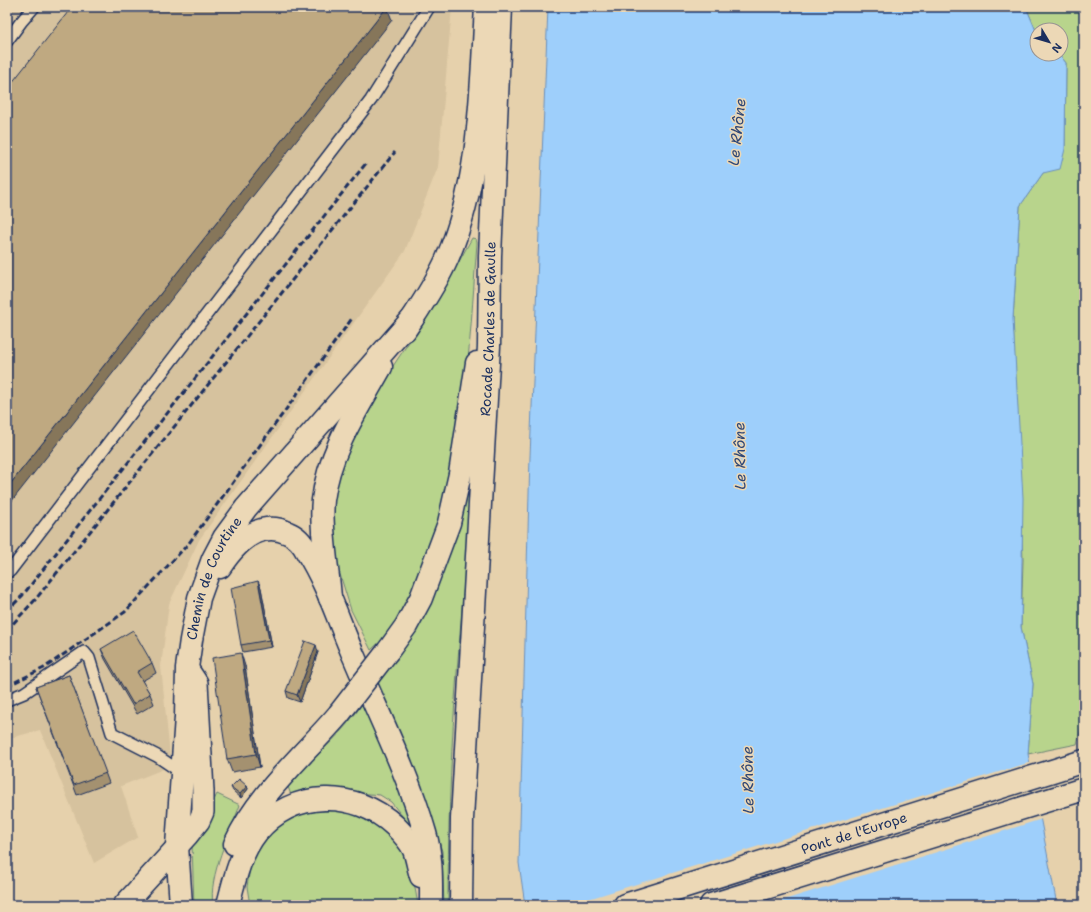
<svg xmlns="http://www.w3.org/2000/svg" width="1091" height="912" font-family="'Shantell Sans',sans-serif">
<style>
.built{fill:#d6c29e}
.green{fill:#b8d48c;stroke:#6a8275}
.water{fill:#9ecffb;stroke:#6a8fbc}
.pier{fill:#e6d1ac}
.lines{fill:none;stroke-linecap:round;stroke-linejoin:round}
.lane-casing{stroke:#1b2f5e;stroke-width:14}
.street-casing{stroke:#1b2f5e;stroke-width:24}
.primary-casing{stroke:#1b2f5e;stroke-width:25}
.lane{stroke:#ecd8b6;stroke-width:11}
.street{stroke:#ecd8b6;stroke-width:21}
.primary{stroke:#ecd8b6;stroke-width:22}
.rail{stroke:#1b2f5e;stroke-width:3;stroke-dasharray:6 3;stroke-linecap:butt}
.primary-bridge-casing{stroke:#1b2f5e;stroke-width:25;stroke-linecap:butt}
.primary-bridge{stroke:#ecd8b6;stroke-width:22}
.wall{fill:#a4916f;stroke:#1b2f5e}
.shaded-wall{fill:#86765a;stroke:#1b2f5e}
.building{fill:#bfa981;stroke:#1b2f5e}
.labels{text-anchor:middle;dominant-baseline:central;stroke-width:3;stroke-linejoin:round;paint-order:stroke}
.street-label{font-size:14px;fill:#1b2f5e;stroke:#ecd8b6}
.water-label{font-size:15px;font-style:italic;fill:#2f4776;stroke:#ecd8b6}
</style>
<rect width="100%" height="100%" fill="#e6d1ac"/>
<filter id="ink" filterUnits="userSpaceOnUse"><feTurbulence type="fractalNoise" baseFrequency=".025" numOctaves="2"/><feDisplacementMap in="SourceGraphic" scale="8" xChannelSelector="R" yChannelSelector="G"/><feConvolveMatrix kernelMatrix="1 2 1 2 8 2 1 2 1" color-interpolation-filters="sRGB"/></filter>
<g filter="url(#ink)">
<!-- built -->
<path class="built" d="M7,7H452L438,167L405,251L199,540L169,604L161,666L171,766L121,786L138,837L94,863L40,730L7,739Z"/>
<!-- green -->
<g class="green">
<path d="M1026,7H1084V716L1077,744L1028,754L1033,684L1021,627L1023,560L1013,319L1020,206L1043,173L1065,149L1066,63L1059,54H1061V30H1037V33Z"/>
<path d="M472,238L476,239L477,243C469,349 465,461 427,562C419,583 410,605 396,624C389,633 380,642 371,650L351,610L335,558L331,500L339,460L361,414L441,294Z"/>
<path d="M473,438C470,525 461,612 455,700C450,768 448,837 448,905H444L442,851L429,813L408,764L378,684L408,638L439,582L459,517Z"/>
<path d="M363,703L411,803L415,832L391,802L380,795L314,789L291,795L287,784C314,759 342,734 363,703Z"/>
<path d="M217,794L240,805C230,833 208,876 213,905H194L192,846Z"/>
<path d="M343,810L375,820L405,851L413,876L418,905H250L247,887L251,862L262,841L277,823L308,812Z"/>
</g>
<!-- water -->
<path class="water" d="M548,7H1026L1037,33V54H1059L1066,63L1065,149L1060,169L1043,173L1020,206L1013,319L1023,498L1021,627L1033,684L1028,754L1057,905H525L519,863L530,457Z"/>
<!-- pier -->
<path class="pier" d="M1031,762L1042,819L768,905H569Z"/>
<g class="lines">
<defs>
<g id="lane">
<path d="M7,41L21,22L34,7"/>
<path d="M10,571L371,100L429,7"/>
<path d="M7,700L24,693L84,652L89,658L112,733L157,756L182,773"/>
</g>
<path id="street" d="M124,905L187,836L199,821L203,812V791L197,683L187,668"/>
<g id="primary">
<path d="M405,330C420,307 436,284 447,259C481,180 481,91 486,7"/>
<path d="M220,567C235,544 259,519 288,533C296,536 303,544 307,552C328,585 339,623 355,659C379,716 408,773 425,833C432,857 431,881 431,905"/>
<path d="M330,598C328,568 320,529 323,500C329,451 357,410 381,367"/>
<path d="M388,651L406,626L421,598L449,523L460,474L477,363"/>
<path d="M235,844C257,795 304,755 339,714"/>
<path d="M229,901C235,877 241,852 257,832C293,789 355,789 395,826C402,833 410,841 414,850C417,858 418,867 421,876"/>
<path id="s1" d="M181,905L177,846L186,717L187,668L191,640L199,598L213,559L224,538L246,508L413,318"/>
<path id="s2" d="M461,905L462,819L489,346L490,256L501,7"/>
<path id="s3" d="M625,905L1084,761"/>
<path d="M711,905L1084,789"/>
</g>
</defs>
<!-- lane casing -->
<use href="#lane" class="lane-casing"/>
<!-- street casing -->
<use href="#street" class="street-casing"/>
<!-- primary casing -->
<use href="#primary" class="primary-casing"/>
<!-- lane -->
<use href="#lane" class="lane"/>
<!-- street -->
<use href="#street" class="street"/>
<!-- primary -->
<use href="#primary" class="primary"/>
<!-- rail -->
<g class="rail">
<path d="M7,611L22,596L367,162"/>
<path d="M7,630L35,600L395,152"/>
<path d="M7,686L44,668L125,612L189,543L353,317"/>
</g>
<defs>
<path id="primary-bridge" d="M339,714L388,651"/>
</defs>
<!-- primary-bridge casing -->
<use href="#primary-bridge" class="primary-bridge-casing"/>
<!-- primary-bridge -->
<use href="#primary-bridge" class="primary-bridge"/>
</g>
<!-- wall -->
<g class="wall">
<path d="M258,581L261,588L272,647L243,652L241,645Z"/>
<path d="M101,649L152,663L156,673L142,681L150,694L154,704L137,714L105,659Z"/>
<path d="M318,652L300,702L288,698L286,691Z"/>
<path d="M245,666L260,767L232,772L227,759Z"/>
<path d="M69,675L109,783L77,795L36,687Z"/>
<path d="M247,786L248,789L241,798L233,791L231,787Z"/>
</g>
<!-- shaded-wall -->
<g class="shaded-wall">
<path d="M387,7L392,20L7,507V488Z"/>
<path d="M258,581L261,588L272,647L269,640Z"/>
<path d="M316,645L318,652L300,702L297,695Z"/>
<path d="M241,653L245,666L260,767L256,754Z"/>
<path d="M247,786L248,789L241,798L240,794Z"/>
</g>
<!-- building -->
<g class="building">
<path d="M72,7H387L7,488V89Z"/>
<path d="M258,581L269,640L241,645L231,588Z"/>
<path d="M133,630L152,663L137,672L150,694L133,704L101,649Z"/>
<path d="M305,641L316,645L297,695L286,691Z"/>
<path d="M241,653L256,754L227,759L212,658Z"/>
<path d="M69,675L106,773L74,785L36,687Z"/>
<path d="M239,779L247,786L240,794L231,787Z"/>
</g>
</g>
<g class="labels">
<!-- street labels -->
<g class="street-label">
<text stroke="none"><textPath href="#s2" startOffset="577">Rocade Charles de Gaulle</textPath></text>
<text stroke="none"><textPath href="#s1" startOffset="332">Chemin de Courtine</textPath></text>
<text stroke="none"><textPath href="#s3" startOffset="240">Pont de l'Europe</textPath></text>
</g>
<!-- water labels -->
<g class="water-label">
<text transform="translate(737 132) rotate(-84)">Le Rhône</text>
<text transform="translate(740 456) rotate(-91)">Le Rhône</text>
<text transform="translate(748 780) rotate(-91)">Le Rhône</text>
</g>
</g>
<!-- margin -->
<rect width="1091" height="912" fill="none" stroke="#ecd8b6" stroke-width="24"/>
<rect x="12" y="12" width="1067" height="888" fill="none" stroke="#1b2f5e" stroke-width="1.5" filter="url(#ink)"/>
<!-- north arrow -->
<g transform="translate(1049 42) rotate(128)"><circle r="19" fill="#ecd8b6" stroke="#989493"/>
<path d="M0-3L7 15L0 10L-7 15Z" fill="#1b2f5e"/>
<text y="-6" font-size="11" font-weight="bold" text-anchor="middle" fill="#1b2f5e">N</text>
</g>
</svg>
